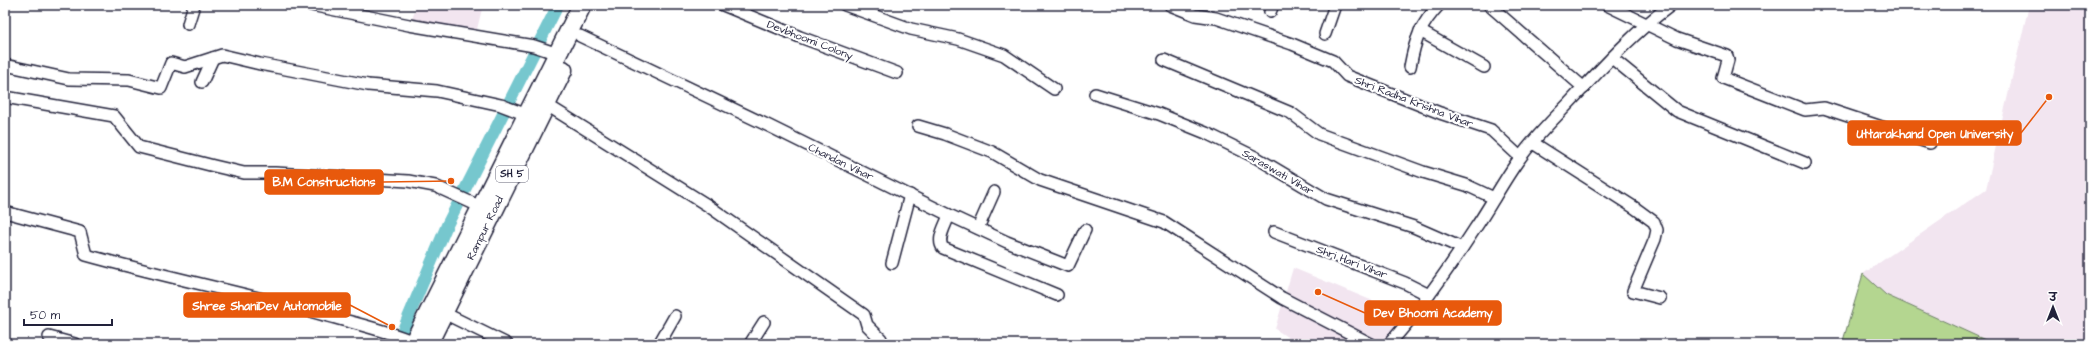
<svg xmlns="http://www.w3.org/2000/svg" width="2095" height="349" font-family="'Architects Daughter','Playpen Sans Deva',sans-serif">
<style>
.built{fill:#f2e5f0}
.green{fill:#b4d690;stroke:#6b7c66}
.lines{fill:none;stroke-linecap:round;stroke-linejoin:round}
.canal{stroke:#76c7ce;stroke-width:12}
.street-casing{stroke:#22223b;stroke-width:14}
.primary-casing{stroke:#22223b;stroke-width:21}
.street{stroke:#fff;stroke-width:11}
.primary{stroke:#fff;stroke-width:18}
.labels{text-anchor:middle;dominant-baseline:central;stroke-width:4;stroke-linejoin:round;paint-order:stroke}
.shield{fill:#fff;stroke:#646476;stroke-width:1}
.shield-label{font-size:10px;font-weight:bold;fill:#22223b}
.street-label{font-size:11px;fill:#22223b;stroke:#fff}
.leader{fill:none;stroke:#e8590c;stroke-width:1.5}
.callout-dot{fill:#e8590c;stroke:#fff;stroke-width:1.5}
.callout{fill:#e8590c;stroke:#e8590c;stroke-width:1.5}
.callout-label{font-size:12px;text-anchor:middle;font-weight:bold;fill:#fff}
</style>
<rect width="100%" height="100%" fill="#fff"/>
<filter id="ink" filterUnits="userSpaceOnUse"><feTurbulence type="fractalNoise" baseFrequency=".025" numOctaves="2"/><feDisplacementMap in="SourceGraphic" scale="8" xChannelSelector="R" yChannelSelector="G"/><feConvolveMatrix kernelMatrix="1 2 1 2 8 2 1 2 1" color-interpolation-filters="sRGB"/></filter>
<g filter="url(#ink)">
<!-- built -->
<g class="built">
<path d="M417,5H483L476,33L411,22Z"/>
<path d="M2029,5H2090V344H1995L1886,295L1863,274L1986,189Z"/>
<path d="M1293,268L1407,315L1382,344H1298L1275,329Z"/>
</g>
<!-- green -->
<path class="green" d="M1863,274L1886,295L1994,344H1842Z"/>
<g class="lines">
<!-- canal -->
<path class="canal" d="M397,344L447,225L558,5"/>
<defs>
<g id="street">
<path d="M311,5L409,25L534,46L558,54"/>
<path d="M723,5L800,37L897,73"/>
<path d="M845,5L911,29L958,39L1004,55L1054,89"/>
<path d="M1170,5L1195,15L1216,18L1292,44L1333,61L1347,76L1440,113L1491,130L1520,157"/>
<path d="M1489,5L1584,88"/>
<path d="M1607,5L1677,39L1727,56L1728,60L1723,78L1805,110L1824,108L1930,143"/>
<path d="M1270,12L1273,5"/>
<path d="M188,24L194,5"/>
<path d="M1420,31L1484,67"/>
<path d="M1325,34L1335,5"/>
<path d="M580,36L769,126L949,215L1007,242L1068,266L1085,230"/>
<path d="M1612,58L1677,111L1805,163"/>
<path d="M1164,60L1291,113L1319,134L1423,172L1466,185L1494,198"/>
<path d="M5,65L69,79L129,80L161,88L171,63L185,67L222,55L260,64L368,85L437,91L501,105L527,115"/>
<path d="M1410,67C1415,40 1420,25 1439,5"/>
<path d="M202,82L213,58"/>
<path d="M1095,94L1159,114L1206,133L1257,158L1326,199L1414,227L1462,248"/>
<path d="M5,97L114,116L139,147L214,166L244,173H275L408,181L435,186L481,207"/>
<path d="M547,105L707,205L864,315L867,325L881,339"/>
<path d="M918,126L945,134L992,152L1040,180L1164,222L1282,298L1371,344"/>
<path d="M1533,143L1635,208L1654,222L1657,230L1655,239L1633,291L1660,298"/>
<path d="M5,212L80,232L86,255C165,277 245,293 324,315C354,323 385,330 414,342"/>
<path d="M949,215C946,225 936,239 943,248L1057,295"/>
<path d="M978,228L994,192"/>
<path d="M1274,232L1405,283L1429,295"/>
<path d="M892,263L910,195"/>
<path d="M444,313L507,344"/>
<path d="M49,337L75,344"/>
<path d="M659,344L675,316"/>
<path d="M750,344L764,322"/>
<path d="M1389,344C1421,309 1448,270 1474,230C1490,207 1503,181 1520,158C1534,138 1553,120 1570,102C1602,68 1633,33 1671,5"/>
</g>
<g id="primary">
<path d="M413,344L582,5"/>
<path d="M428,344L563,70"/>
</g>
</defs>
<!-- street casing -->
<use href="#street" class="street-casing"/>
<!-- primary casing -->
<use href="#primary" class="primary-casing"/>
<!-- street -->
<use href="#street" class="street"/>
<!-- primary -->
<use href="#primary" class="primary"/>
</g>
</g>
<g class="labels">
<!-- shield labels -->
<rect class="shield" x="496" y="166" width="32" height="16" rx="3"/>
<g class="shield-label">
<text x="512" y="174">SH 5</text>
</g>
<!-- street labels -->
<g class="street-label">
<text transform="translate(810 40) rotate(21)">Devbhoomi Colony</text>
<text transform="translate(1414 102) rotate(21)">Shri Radha Krishna Vihar</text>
<text transform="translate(841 162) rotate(26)">Chandan Vihar</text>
<text transform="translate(1278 172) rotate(30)">Saraswati Vihar</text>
<text transform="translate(485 228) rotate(-64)">Rampur Road</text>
<text transform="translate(1352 262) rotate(21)">Shri Hari Vihar</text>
</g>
</g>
<!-- callouts -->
<path class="leader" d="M2049 97L2021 133M451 181L383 182M392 327L350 305M1318 292L1365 313"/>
<g class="callout-dot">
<circle cx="2049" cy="97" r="4"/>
<circle cx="451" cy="181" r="4"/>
<circle cx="392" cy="327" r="4"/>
<circle cx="1318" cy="292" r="4"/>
</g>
<g class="callout">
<rect x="1848" y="121" width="173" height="24" rx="4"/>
<rect x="265" y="170" width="118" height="24" rx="4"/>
<rect x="184" y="293" width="166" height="24" rx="4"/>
<rect x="1365" y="301" width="136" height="24" rx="4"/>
</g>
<g class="callout-label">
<text x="1935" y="138">Uttarakhand Open University</text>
<text x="324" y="186">B.M Constructions</text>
<text x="267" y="310">Shree ShaniDev Automobile</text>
<text x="1433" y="317">Dev Bhoomi Academy</text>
</g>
<!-- margin -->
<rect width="2095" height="349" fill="none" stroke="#fff" stroke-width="20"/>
<rect x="10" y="10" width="2075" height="329" fill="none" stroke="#22223b" stroke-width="1.5" filter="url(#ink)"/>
<!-- north arrow -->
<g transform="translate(2053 307)" stroke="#ffffff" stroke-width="3" paint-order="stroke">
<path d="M0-3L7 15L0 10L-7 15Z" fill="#22223b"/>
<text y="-6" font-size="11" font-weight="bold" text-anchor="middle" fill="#22223b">उ</text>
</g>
<!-- scale -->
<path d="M24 319v6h88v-6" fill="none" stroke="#22223b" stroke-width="2"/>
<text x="30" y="319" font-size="12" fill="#22223b" stroke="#ffffff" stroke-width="3" paint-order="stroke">50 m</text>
</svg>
